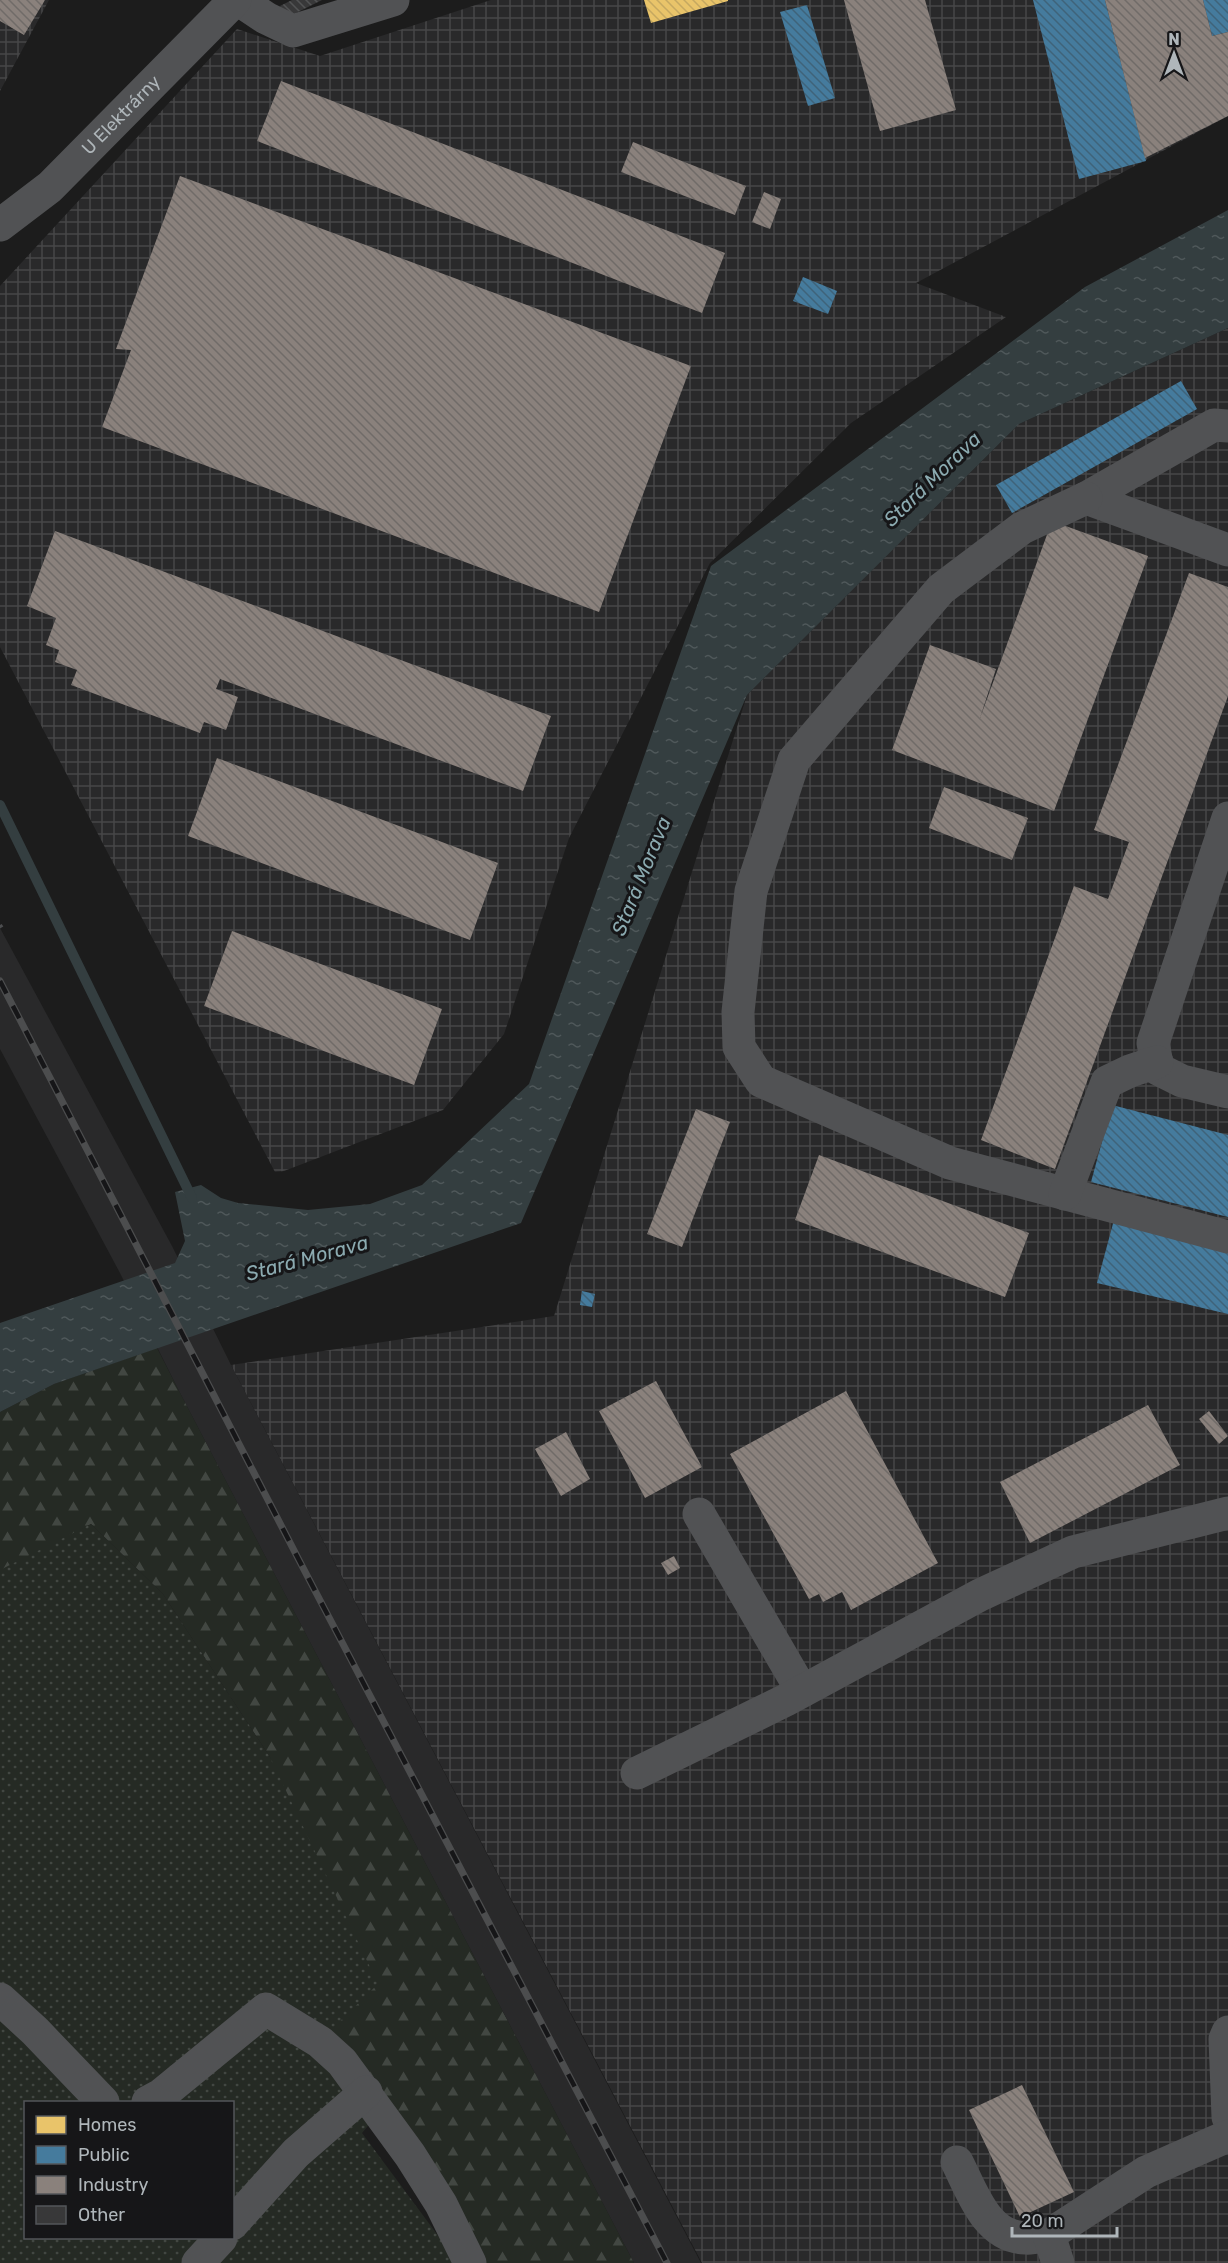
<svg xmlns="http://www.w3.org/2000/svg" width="1228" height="2263" font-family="Rubik,sans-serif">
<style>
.built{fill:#29292a}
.industrial{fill:url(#industrial-grid)}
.forest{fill:url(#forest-firs)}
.garden{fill:url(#garden-dots);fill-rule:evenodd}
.water{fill:url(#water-ripples)}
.homes{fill:url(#homes-back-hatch)}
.public{fill:url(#public-back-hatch)}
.industry{fill:url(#industry-back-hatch)}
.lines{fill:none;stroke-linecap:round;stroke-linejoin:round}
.stream{stroke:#343e40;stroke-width:10}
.building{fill:url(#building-back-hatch)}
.path{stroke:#4c4d4f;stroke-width:4;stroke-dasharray:3 4.5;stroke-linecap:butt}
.minor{stroke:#515254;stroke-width:33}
.rail-casing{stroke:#4c4d4e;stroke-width:7}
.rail{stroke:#161618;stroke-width:4.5;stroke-dasharray:14;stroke-linecap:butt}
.labels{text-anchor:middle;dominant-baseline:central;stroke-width:6;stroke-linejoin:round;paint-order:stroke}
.street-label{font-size:18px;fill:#afb6ba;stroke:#161618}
.water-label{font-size:20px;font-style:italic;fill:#8baab0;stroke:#161618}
</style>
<defs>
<pattern id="industrial-grid" width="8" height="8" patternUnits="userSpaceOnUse" patternTransform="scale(1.5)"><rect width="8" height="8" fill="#29292a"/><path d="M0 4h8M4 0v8" fill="none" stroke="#464647"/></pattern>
<pattern id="forest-firs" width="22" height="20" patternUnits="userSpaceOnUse" patternTransform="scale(1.5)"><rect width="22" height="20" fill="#252a24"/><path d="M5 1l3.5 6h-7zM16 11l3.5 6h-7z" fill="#424742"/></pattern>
<pattern id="garden-dots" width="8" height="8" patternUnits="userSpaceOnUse" patternTransform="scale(1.5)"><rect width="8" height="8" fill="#252a24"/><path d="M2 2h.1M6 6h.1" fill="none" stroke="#424742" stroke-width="1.8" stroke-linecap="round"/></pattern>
<pattern id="water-ripples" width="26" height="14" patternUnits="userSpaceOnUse" patternTransform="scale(1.5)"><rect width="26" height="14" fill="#343e40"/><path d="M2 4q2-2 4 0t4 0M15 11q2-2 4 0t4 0" fill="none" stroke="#4f585a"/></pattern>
<pattern id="homes-back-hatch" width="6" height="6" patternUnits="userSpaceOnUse" patternTransform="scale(1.5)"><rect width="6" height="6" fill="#e9c46a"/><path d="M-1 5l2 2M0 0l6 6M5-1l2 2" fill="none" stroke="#c5a860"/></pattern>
<pattern id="public-back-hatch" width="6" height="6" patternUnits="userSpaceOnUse" patternTransform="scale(1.5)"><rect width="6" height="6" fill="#457b9d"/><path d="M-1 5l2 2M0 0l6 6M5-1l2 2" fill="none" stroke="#3f637a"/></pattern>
<pattern id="industry-back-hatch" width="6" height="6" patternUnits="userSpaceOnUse" patternTransform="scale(1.5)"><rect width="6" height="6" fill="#8a817c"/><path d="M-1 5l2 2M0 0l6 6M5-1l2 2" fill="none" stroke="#706b68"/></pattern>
<pattern id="building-back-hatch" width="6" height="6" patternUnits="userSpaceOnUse" patternTransform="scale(1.5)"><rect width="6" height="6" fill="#383839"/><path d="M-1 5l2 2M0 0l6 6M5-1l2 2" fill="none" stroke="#525354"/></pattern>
</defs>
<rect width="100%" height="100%" fill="#1c1c1c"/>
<!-- built -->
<path class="built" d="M0,928L172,1246L231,1365L701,2263H634L179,1391L120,1273L0,1049Z"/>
<!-- industrial -->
<g class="industrial">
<path d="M0,0H49L0,91Z"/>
<path d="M491,0H1228V116L916,283L1006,317L851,423L710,563L569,838L504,1034L443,1110L284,1171L275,1172L0,647V286L237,29L320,56Z"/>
<path d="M1228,328V2263H702L231,1365L554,1316L747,695L1019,424Z"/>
</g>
<!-- forest -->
<path class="forest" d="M157,1348L179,1391L634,2263H484L329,2032L270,1757L163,1594L91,1524L0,1575V1412L54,1384Z"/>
<!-- garden -->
<path class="garden" d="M91,1524L163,1594L270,1757L378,1984L329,2032L388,2102L362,2133L442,2241L452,2263H0V1570ZM26,2102H232V2238H26Z"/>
<!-- water -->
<path class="water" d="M1228,210V328L1019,424L747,695L521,1223L54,1384L0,1412V1323L175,1263L185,1241L175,1192L201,1185L221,1198L238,1203L308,1210L370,1204L422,1185L529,1084L711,566L1085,287Z"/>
<!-- homes -->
<path class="homes" d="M644,0H728V1L651,23Z"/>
<!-- public -->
<g class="public">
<path d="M1033,0H1105L1146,161L1079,179Z"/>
<path d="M1203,0H1228V32L1212,36Z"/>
<path d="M807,5L835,98L808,106L780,12Z"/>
<path d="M803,277L837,291L828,314L793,301Z"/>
<path d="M1181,381L1197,409L1012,513L996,485Z"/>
<path d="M1112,1105L1228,1135V1217L1091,1182Z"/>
<path d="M1114,1220L1228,1247V1314L1097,1283Z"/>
<path d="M582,1291L595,1294L592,1307L580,1305Z"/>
</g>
<!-- industry -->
<g class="industry">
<path d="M0,0H45L24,35L0,21Z"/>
<path d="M844,0H925L956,110L880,131Z"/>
<path d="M1105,0H1203L1212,36L1228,32V116L1145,158Z"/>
<path d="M281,81L725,253L702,313L257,141Z"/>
<path d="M633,142L746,186L735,215L621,172Z"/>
<path d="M180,176L691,366L599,612L102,427L131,350L116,349Z"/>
<path d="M764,192L781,199L770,229L752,222Z"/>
<path d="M1052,521L1148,556L1054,811L892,750L930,645L996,669L980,718Z"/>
<path d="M55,531L551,716L523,791L220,679L216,689L238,697L226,730L204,722L200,733L71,685L77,670L55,662L59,650L46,645L56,618L27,606Z"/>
<path d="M1189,573L1228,587V696L1055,1169L981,1140L1074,886L1108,899L1129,842L1094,830Z"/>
<path d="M217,758L498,863L470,940L188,836Z"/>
<path d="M944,787L1028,818L1012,860L929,828Z"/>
<path d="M232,931L442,1009L414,1085L204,1006Z"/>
<path d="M696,1109L730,1122L682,1247L647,1234Z"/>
<path d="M819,1155L1029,1233L1005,1297L795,1220Z"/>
<path d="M656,1381L702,1467L645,1498L599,1411Z"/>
<path d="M846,1391L938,1563L851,1610L842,1592L823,1602L819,1594L809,1599L730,1454Z"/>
<path d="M1148,1405L1180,1465L1030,1543L1000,1482Z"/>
<path d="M1209,1411L1228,1436L1219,1444L1199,1419Z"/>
<path d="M566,1432L590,1479L561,1496L535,1449Z"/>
<path d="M674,1556L680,1568L668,1575L661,1563Z"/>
<path d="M1022,2085L1074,2192L1020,2217L969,2110Z"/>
</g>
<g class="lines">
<!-- stream -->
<path class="stream" d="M0,805L192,1198"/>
</g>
<!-- building -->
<path class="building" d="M292,0H322L286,18L280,6Z"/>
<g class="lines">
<!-- path -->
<path class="path" d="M0,925L4,931"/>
<!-- minor -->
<g class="minor">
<path d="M239,0L266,18L293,31L393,0"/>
<path id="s1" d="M0,225L50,187L235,0"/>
<path d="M1228,426L1214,425L1086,498L1228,550"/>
<path d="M1086,498L1022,528L941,589L794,760L751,891L738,1012L739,1047L761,1081L950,1163L1228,1237"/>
<path d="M1228,818L1153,1043L1158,1069L1182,1081L1228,1092"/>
<path d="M1065,1194L1107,1082L1130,1071L1157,1062"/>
<path d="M699,1514L802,1691"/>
<path d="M637,1773L786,1700L980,1595L1073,1552L1228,1513"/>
<path d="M0,1999L35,2031L103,2102"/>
<path d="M1228,2032L1225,2039L1228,2117"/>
<path d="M148,2102L161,2095L266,2009L320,2042L342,2062L410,2155L441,2204L470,2263"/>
<path d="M957,2162C972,2191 986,2237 1025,2238C1033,2239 1041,2236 1049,2235"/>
<path d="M232,2224L296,2153L366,2092"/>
<path d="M198,2263L221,2238"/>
<path d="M1058,2263L1049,2235L1146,2172L1228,2136"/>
</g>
<defs>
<path id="rail" d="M0,981L300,1562L667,2263"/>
</defs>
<!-- rail casing -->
<use href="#rail" class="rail-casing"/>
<!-- rail -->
<use href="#rail" class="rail"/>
</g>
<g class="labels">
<!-- street labels -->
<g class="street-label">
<text stroke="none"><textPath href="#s1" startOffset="164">U Elektrárny</textPath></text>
</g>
<!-- water labels -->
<g class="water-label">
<text transform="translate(932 479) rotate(-44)">Stará Morava</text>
<text transform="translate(641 876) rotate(-68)">Stará Morava</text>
<text transform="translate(307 1258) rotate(-15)">Stará Morava</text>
</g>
</g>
<!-- legend -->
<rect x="24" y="2101" width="210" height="138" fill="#161618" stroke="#535659" stroke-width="1.5"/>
<rect x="36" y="2116" width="30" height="18" fill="#e9c46a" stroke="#535659" stroke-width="1.5"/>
<text x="78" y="2131" font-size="18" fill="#afb6ba">Homes</text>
<rect x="36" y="2146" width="30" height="18" fill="#457b9d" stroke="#535659" stroke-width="1.5"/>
<text x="78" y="2161" font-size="18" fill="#afb6ba">Public</text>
<rect x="36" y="2176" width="30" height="18" fill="#8a817c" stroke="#535659" stroke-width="1.5"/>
<text x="78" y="2191" font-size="18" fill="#afb6ba">Industry</text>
<rect x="36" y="2206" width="30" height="18" fill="#383839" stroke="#535659" stroke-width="1.5"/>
<text x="78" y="2221" font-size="18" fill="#afb6ba">Other</text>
<!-- north arrow -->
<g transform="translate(1174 54)" stroke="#161618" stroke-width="4.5" paint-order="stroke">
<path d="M0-4.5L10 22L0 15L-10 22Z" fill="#afb6ba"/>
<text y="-9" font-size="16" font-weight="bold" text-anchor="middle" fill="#afb6ba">N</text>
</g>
<!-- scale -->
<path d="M1012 2227v9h105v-9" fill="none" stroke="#afb6ba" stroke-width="3"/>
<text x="1021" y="2227" font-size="18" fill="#afb6ba" stroke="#161618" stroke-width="4.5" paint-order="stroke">20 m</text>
</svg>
